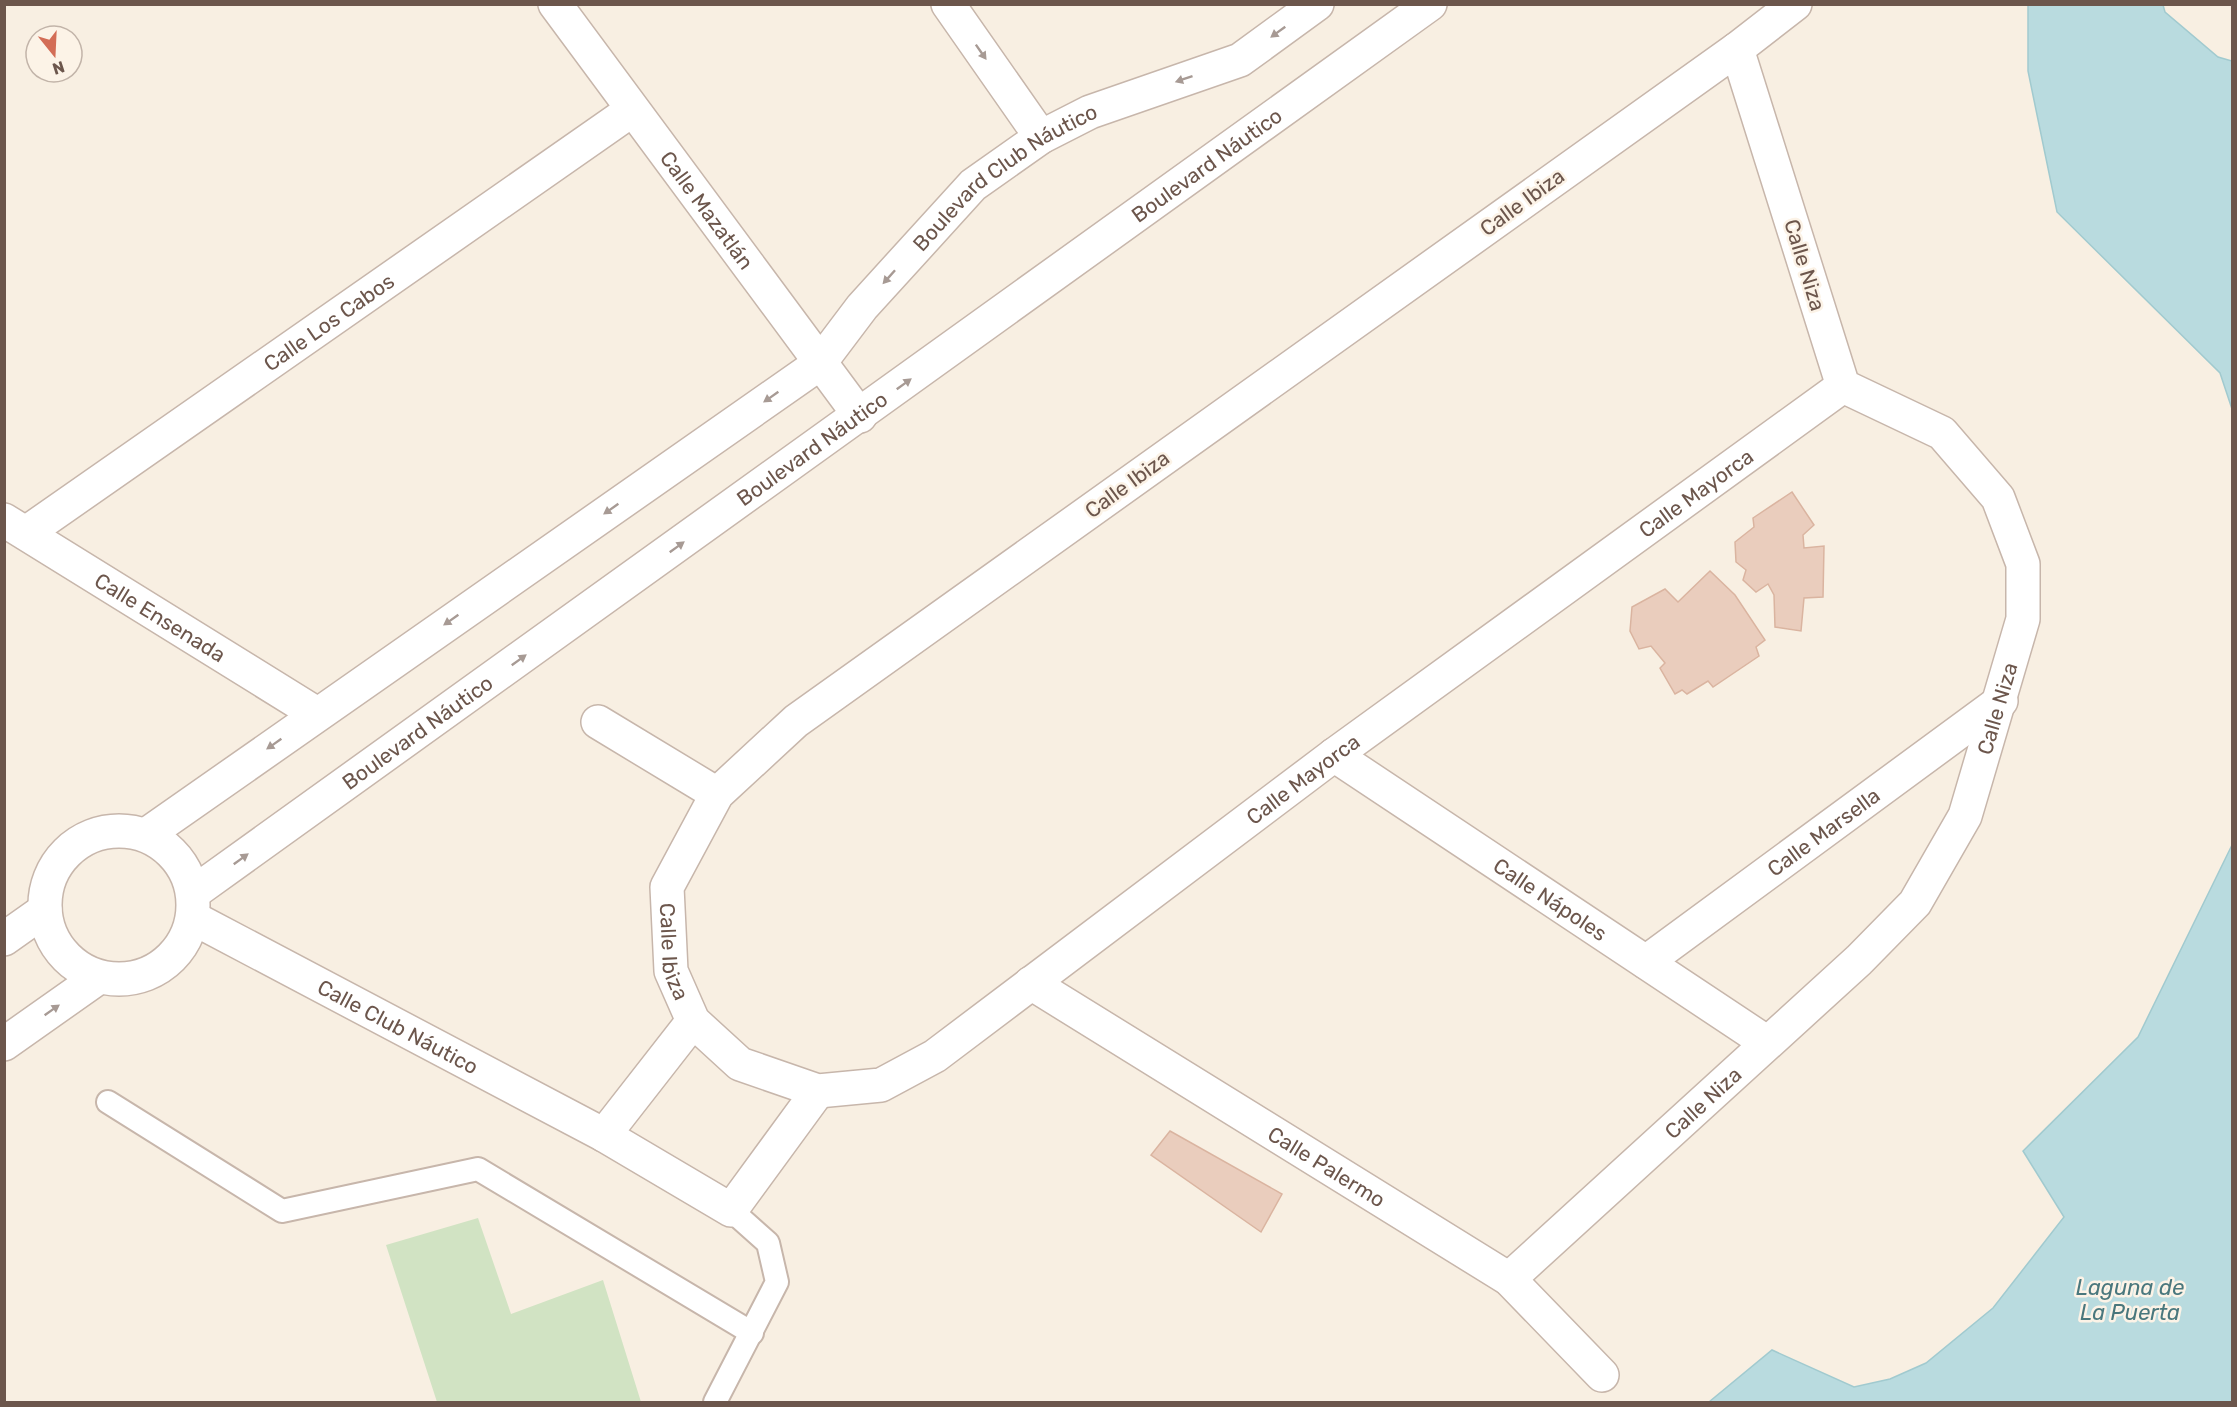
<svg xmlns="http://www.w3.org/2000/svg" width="2237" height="1407" font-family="Rubik,sans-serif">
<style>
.green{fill:#d1e3c3}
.water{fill:#b9dbdf;stroke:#a1cacf;stroke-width:1.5}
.building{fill:#eacdbd;stroke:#dab4a0;stroke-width:1.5}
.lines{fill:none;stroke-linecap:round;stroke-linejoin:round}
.service-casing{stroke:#c7b6ab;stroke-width:26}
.minor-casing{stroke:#c7b6ab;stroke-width:36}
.service{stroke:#fff;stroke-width:22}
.minor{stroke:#fff;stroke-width:33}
.oneway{fill:#a79a94}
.labels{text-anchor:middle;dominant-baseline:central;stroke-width:5;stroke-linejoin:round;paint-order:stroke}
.street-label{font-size:21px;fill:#6c564c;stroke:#fcf3e7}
.water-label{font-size:22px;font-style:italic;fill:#49777d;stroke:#fcf3e7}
</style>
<rect width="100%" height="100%" fill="#f8efe2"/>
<!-- green -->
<path class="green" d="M478,1218L511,1314L603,1280L641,1402H437L386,1245Z"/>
<!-- water -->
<g class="water">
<path d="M2028,5H2163L2165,12L2218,57L2232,61V409L2220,373L2057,212L2028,71Z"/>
<path d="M2232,845V1402H1709L1772,1350L1854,1387L1890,1379L1926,1363L1993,1308L2064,1217L2023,1151L2138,1037Z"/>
</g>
<!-- building -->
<g class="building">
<path d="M1792,492L1814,525L1803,535L1804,548L1824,546L1823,597L1804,598L1801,631L1775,627L1774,595L1768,584L1756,592L1743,580L1746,570L1736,562L1735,542L1754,527L1753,518Z"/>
<path d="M1710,571L1735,595L1765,640L1756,647L1759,656L1713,687L1708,681L1687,694L1682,690L1675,694L1660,668L1665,663L1651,646L1639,649L1630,631L1632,607L1665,589L1678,602Z"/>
<path d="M1170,1131L1282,1194L1261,1232L1151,1155Z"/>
</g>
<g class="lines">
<defs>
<g id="service">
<path d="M108,1102L282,1211L478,1169L752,1333"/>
<path d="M715,1402L777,1282L768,1243L731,1210"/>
</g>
<g id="minor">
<path id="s1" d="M555,4L860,416"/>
<path d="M948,4L1041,137"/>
<path id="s2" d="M1795,4L1737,49L796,721L717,794L667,887L671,971L693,1021L740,1064L818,1091L881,1085L935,1056L1334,755L1843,386"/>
<path id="s3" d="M4,520L317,714"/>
<path id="s4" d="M26,533L632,110"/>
<path d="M598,722L717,794"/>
<path id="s5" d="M1334,755L1766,1042"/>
<circle cx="119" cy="905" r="74"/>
<path id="s6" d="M146,835L819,364L862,307L973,185L1041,137L1090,112L1240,60L1317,4"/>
<path id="s7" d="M193,893L1430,4"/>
<path id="s8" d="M193,918L604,1135L731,1210L818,1091"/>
<path d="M4,939L45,910"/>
<path id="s9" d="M1646,962L2001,701"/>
<path id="s10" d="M1031,983L1509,1279L1602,1375"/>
<path d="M4,1044L99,977"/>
<path d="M604,1135L693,1021"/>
<path id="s11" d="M1509,1279L1859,960L1915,903L1965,816L2023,619V564L1998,498L1942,433L1843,386L1737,49"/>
</g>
</defs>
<!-- service casing -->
<use href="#service" class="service-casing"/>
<!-- minor casing -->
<use href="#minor" class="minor-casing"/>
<!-- service -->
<use href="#service" class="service"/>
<!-- minor -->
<use href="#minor" class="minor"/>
</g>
<!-- one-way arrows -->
<defs><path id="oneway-solid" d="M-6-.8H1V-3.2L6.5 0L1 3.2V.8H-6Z" transform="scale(1.5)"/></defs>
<g class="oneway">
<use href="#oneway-solid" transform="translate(1278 32) rotate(144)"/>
<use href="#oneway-solid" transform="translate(981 52) rotate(55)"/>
<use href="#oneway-solid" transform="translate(1184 79) rotate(161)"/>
<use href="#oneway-solid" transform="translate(889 277) rotate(132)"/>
<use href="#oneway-solid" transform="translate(904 384) rotate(-36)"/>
<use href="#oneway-solid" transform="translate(771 397) rotate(145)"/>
<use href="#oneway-solid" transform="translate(611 509) rotate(145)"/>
<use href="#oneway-solid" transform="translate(677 547) rotate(-36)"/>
<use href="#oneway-solid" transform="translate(451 620) rotate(145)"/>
<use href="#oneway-solid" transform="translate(519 660) rotate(-36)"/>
<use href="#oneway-solid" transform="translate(274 744) rotate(145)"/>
<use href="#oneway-solid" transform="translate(241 859) rotate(-36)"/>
<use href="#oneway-solid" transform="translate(52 1010) rotate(-35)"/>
</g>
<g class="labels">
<!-- street labels -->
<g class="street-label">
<text stroke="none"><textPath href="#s7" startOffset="1248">Boulevard Náutico</textPath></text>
<text stroke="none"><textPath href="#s6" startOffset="1088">Boulevard Club Náutico</textPath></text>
<text transform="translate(1522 202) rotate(-36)">Calle Ibiza</text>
<text stroke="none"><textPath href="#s1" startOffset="256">Calle Mazatlán</textPath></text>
<text transform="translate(1805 265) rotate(73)">Calle Niza</text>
<text stroke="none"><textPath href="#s4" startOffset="369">Calle Los Cabos</textPath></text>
<text stroke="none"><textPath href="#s7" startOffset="762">Boulevard Náutico</textPath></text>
<text transform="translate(1127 484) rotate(-36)">Calle Ibiza</text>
<text stroke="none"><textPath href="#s2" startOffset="2799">Calle Mayorca</textPath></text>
<text stroke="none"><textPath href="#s3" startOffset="184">Calle Ensenada</textPath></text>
<text stroke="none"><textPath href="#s11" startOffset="766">Calle Niza</textPath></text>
<text stroke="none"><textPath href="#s7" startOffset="276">Boulevard Náutico</textPath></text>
<text stroke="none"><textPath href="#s2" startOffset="2313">Calle Mayorca</textPath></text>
<text stroke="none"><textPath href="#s9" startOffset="220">Calle Marsella</textPath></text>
<text stroke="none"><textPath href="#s5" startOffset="260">Calle Nápoles</textPath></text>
<text stroke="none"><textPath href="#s2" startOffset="1508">Calle Ibiza</textPath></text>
<text stroke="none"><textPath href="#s8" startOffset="232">Calle Club Náutico</textPath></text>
<text stroke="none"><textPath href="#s11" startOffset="262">Calle Niza</textPath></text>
<text stroke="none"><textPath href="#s10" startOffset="348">Calle Palermo</textPath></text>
</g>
<!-- water labels -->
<g class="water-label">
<text x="2130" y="1287">Laguna de<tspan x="2130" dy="25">La Puerta</tspan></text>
</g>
</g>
<!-- border -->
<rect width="2237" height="1407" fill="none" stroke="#6c564c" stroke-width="12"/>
<!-- north arrow -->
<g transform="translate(54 54) rotate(162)"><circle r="28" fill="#fcf3e7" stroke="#c2b4a9" stroke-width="1.5"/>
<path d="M0-4.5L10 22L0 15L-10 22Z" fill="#d36d56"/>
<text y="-9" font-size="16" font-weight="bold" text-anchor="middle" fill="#6c564c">N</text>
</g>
</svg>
